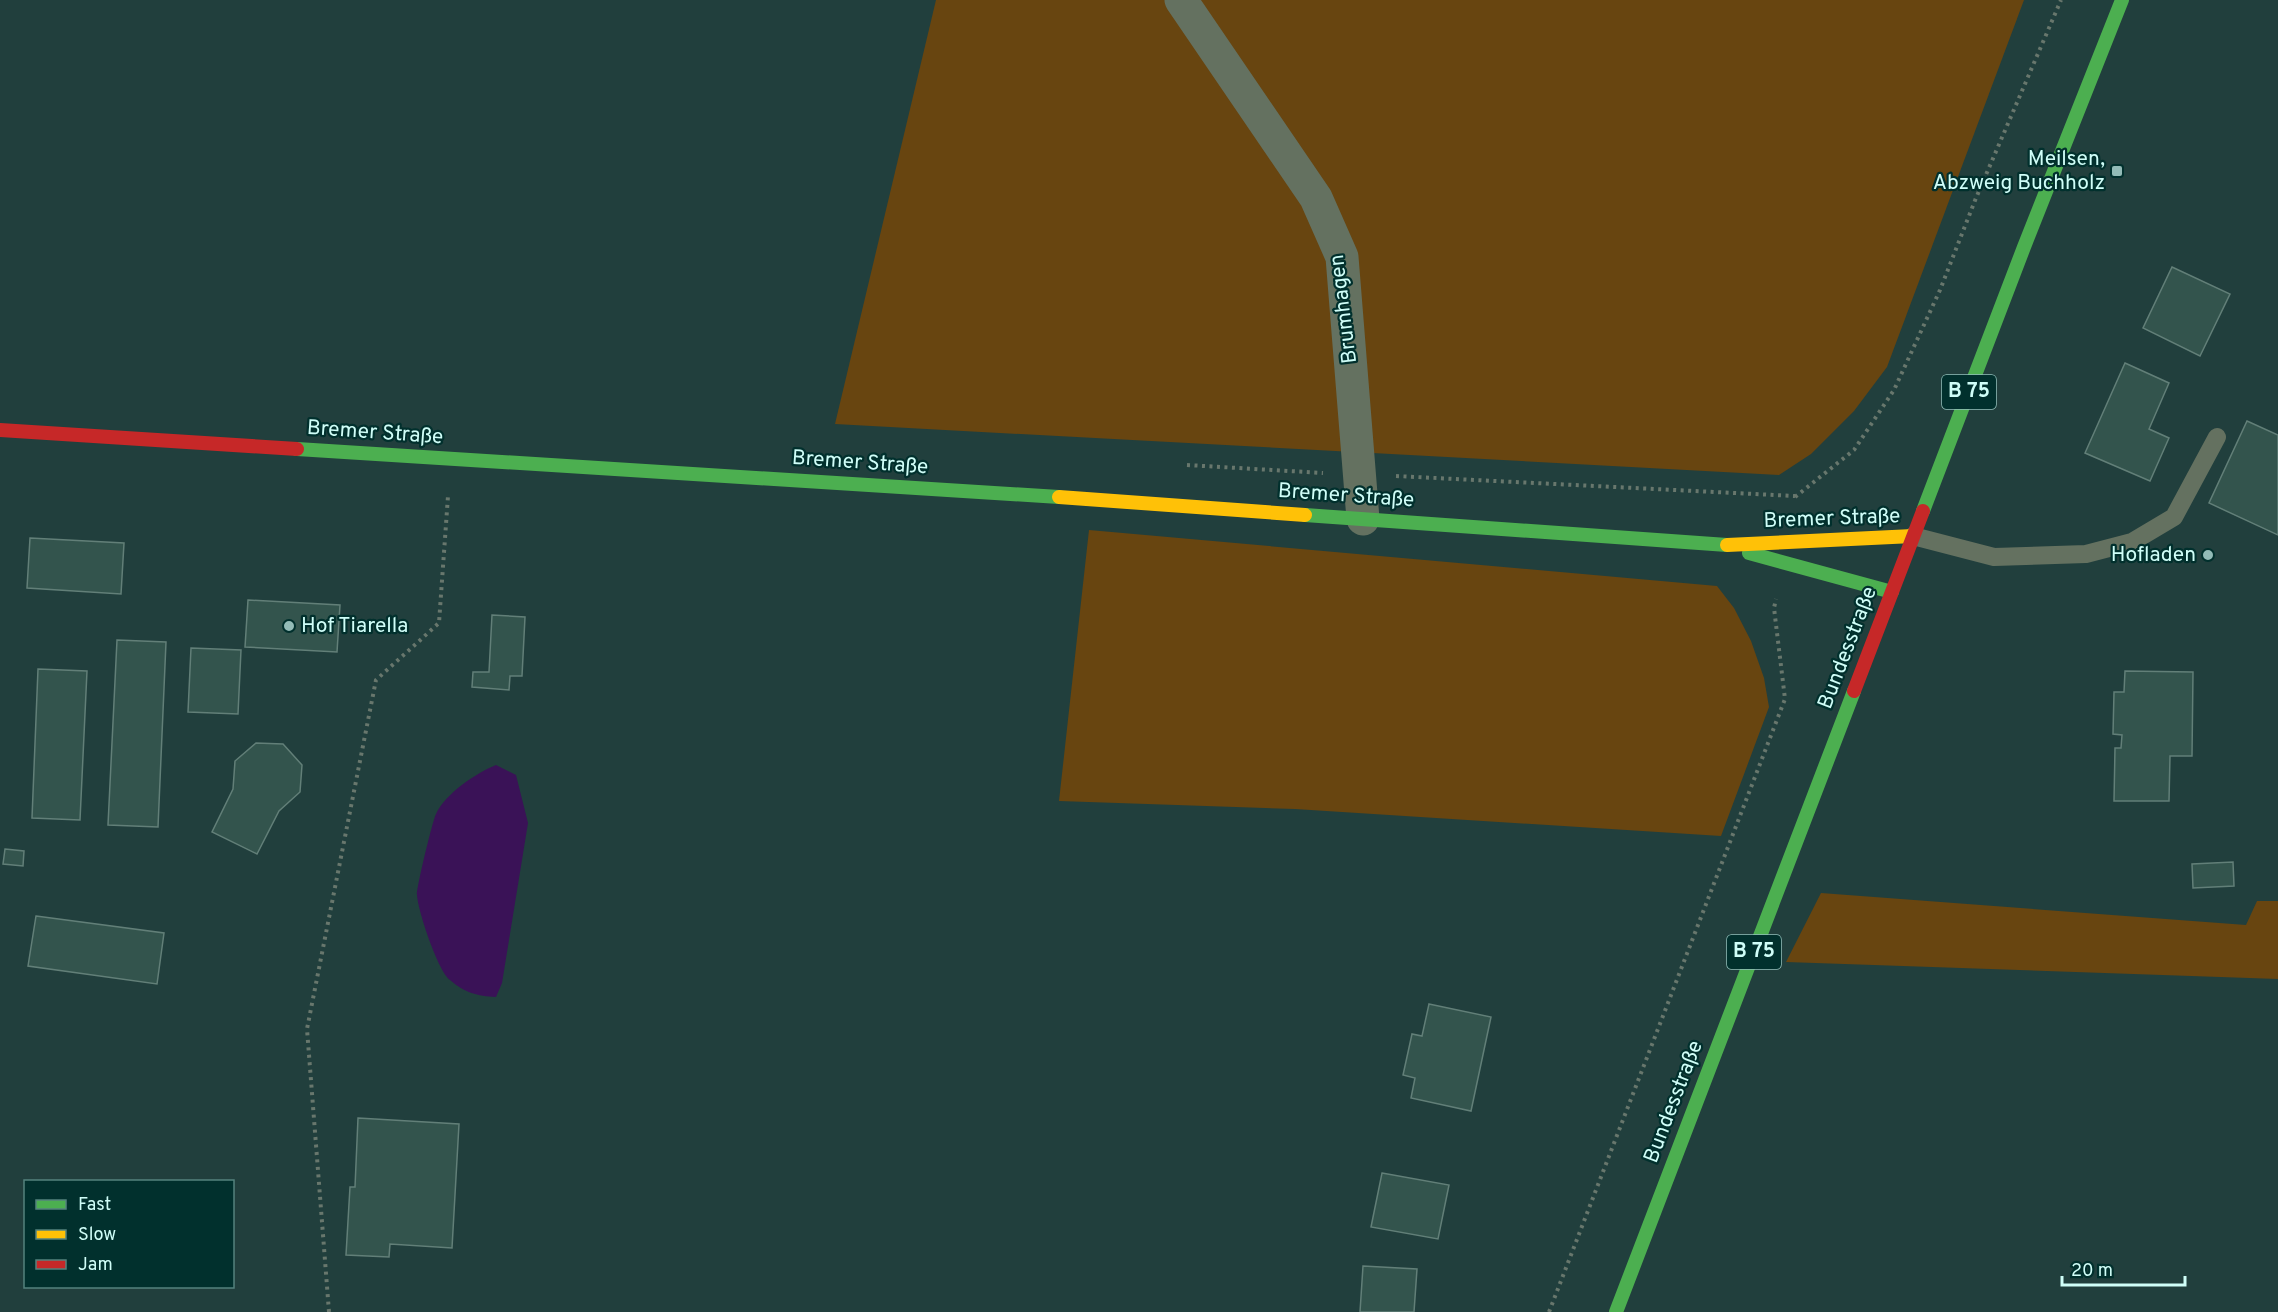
<svg xmlns="http://www.w3.org/2000/svg" width="2278" height="1312" font-family="Overpass,sans-serif">
<style>
.green{fill:#684510}
.water{fill:#3a1257}
.building{fill:#33544d;stroke:#627f78;stroke-width:1.5}
.lines{fill:none;stroke-linecap:round;stroke-linejoin:round}
.path{stroke:#68776d;stroke-width:4;stroke-dasharray:3 4.5;stroke-linecap:butt}
.lane{stroke:#647160;stroke-width:18}
.street{stroke:#647160;stroke-width:33}
.fast{stroke:#4caf50;stroke-width:14}
.slow{stroke:#ffc107;stroke-width:14}
.jam{stroke:#c62828;stroke-width:14}
.poi-dot{fill:#93bbb7;stroke:#01302d;stroke-width:2}
.labels{text-anchor:middle;dominant-baseline:central;stroke-width:4.5;stroke-linejoin:round;paint-order:stroke}
.shield{fill:#01302d;stroke:#92c0bb;stroke-width:1.5}
.shield-label{font-size:20px;font-weight:bold;fill:#d0fef8}
.poi-label{font-size:21px;fill:#d0fef8;stroke:#01302d;text-anchor:end}
.street-label{font-size:21px;fill:#d0fef8;stroke:#01302d}
</style>
<rect width="100%" height="100%" fill="#213f3d"/>
<!-- green -->
<g class="green">
<path d="M936,0H2024L1887,367L1854,411L1811,454L1779,475L835,424Z"/>
<path d="M1089,530L1717,586L1734,608L1751,641L1764,678L1769,707L1721,836L1295,809L1059,801Z"/>
<path d="M1821,893L2246,925L2257,901H2278V979L1786,962Z"/>
</g>
<!-- water -->
<path class="water" d="M496,765L516,775L528,823L502,983L496,997C477,996 465,993 450,980C438,971 418,911 417,895C416,890 433,819 436,814C445,794 476,773 496,765Z"/>
<!-- building -->
<g class="building">
<path d="M2172,267L2230,294L2200,356L2143,328Z"/>
<path d="M2125,363L2169,383L2149,429L2169,438L2150,481L2085,453Z"/>
<path d="M2247,421L2278,435V535L2209,503Z"/>
<path d="M30,538L124,543L121,594L27,588Z"/>
<path d="M248,600L340,605L337,652L245,647Z"/>
<path d="M492,615L525,617L522,676H510L509,690L472,687L473,672H489Z"/>
<path d="M117,640L166,642L158,827L108,825Z"/>
<path d="M191,648L241,650L238,714L188,712Z"/>
<path d="M38,669L87,671L80,820L32,818Z"/>
<path d="M2125,671L2193,672L2192,756H2170L2169,801H2114L2115,748H2121L2122,735L2113,734L2114,692H2124Z"/>
<path d="M256,743L283,744L302,765L300,792L279,811L257,854L212,832L233,789L235,761Z"/>
<path d="M5,849L24,851L23,866L3,864Z"/>
<path d="M2233,862L2234,886L2193,888L2192,864Z"/>
<path d="M36,916L164,933L157,984L28,966Z"/>
<path d="M1429,1004L1491,1017L1471,1111L1411,1098L1415,1078L1403,1075L1412,1034L1422,1036Z"/>
<path d="M358,1118L459,1124L452,1248L390,1244L389,1257L346,1255L350,1187H355Z"/>
<path d="M1382,1173L1449,1185L1438,1239L1371,1227Z"/>
<path d="M1363,1266L1417,1269L1414,1312H1360Z"/>
</g>
<g class="lines">
<!-- path -->
<g class="path">
<path d="M1187,465L1323,473"/>
<path d="M1396,476L1795,496"/>
<path d="M1795,497L1854,450L1894,390L1940,290L1976,198L2061,0"/>
<path d="M329,1312L307,1029L376,680L439,623L448,496"/>
<path d="M1549,1312L1785,699L1774,608L1776,599"/>
</g>
<!-- lane -->
<path class="lane" d="M1913,536L1994,557L2086,554L2132,542L2174,517L2217,437"/>
<!-- street -->
<path class="street" d="M1181,0L1316,198L1342,257L1363,519"/>
<!-- fast -->
<g class="fast">
<path d="M297,449L1059,497"/>
<path d="M1923,511L2024,247L2122,0"/>
<path d="M1305,515L1727,545"/>
<path d="M1749,553L1892,592"/>
<path d="M1616,1312L1854,691"/>
</g>
<!-- slow -->
<g class="slow">
<path d="M1059,497L1305,515"/>
<path d="M1727,545L1913,536"/>
</g>
<!-- jam -->
<g class="jam">
<path d="M0,430L297,449"/>
<path d="M1854,691L1923,511"/>
</g>
</g>
<!-- markers -->
<g class="poi-dot">
<rect x="2111" y="165" width="12" height="12" rx="3"/>
<circle cx="2208" cy="555" r="6"/>
<circle cx="289" cy="626" r="6"/>
</g>
<g class="labels">
<!-- shield labels -->
<g class="shield">
<rect x="1942" y="375" width="54" height="34" rx="4.5"/>
<rect x="1727" y="935" width="54" height="34" rx="4.5"/>
</g>
<g class="shield-label">
<text x="1969" y="392">B 75</text>
<text x="1754" y="952">B 75</text>
</g>
<!-- poi labels -->
<g class="poi-label">
<text x="2105" y="159">Meilsen,<tspan x="2105" dy="24">Abzweig Buchholz</tspan></text>
<text x="2196" y="555">Hofladen</text>
<text x="301" y="626" text-anchor="start">Hof Tiarella</text>
</g>
<!-- street labels -->
<g class="street-label">
<text transform="translate(1344 309) rotate(-97)">Brumhagen</text>
<text transform="translate(375 433) rotate(4)">Bremer Straße</text>
<text transform="translate(860 463) rotate(4)">Bremer Straße</text>
<text transform="translate(1346 496) rotate(4)">Bremer Straße</text>
<text transform="translate(1832 519) rotate(-2)">Bremer Straße</text>
<text transform="translate(1848 648) rotate(-69)">Bundesstraße</text>
<text transform="translate(1674 1102) rotate(-69)">Bundesstraße</text>
</g>
</g>
<!-- legend -->
<rect x="24" y="1180" width="210" height="108" fill="#01302d" stroke="#54827e" stroke-width="1.5"/>
<rect x="36" y="1200" width="30" height="9" fill="#4caf50" stroke="#54827e" stroke-width="1.5"/>
<text x="78" y="1210" font-size="18" fill="#d0fef8">Fast</text>
<rect x="36" y="1230" width="30" height="9" fill="#ffc107" stroke="#54827e" stroke-width="1.5"/>
<text x="78" y="1240" font-size="18" fill="#d0fef8">Slow</text>
<rect x="36" y="1260" width="30" height="9" fill="#c62828" stroke="#54827e" stroke-width="1.5"/>
<text x="78" y="1270" font-size="18" fill="#d0fef8">Jam</text>
<!-- scale -->
<path d="M2062 1276v9h123v-9" fill="none" stroke="#d0fef8" stroke-width="3"/>
<text x="2071" y="1276" font-size="18" fill="#d0fef8" stroke="#01302d" stroke-width="4.5" paint-order="stroke">20 m</text>
</svg>
